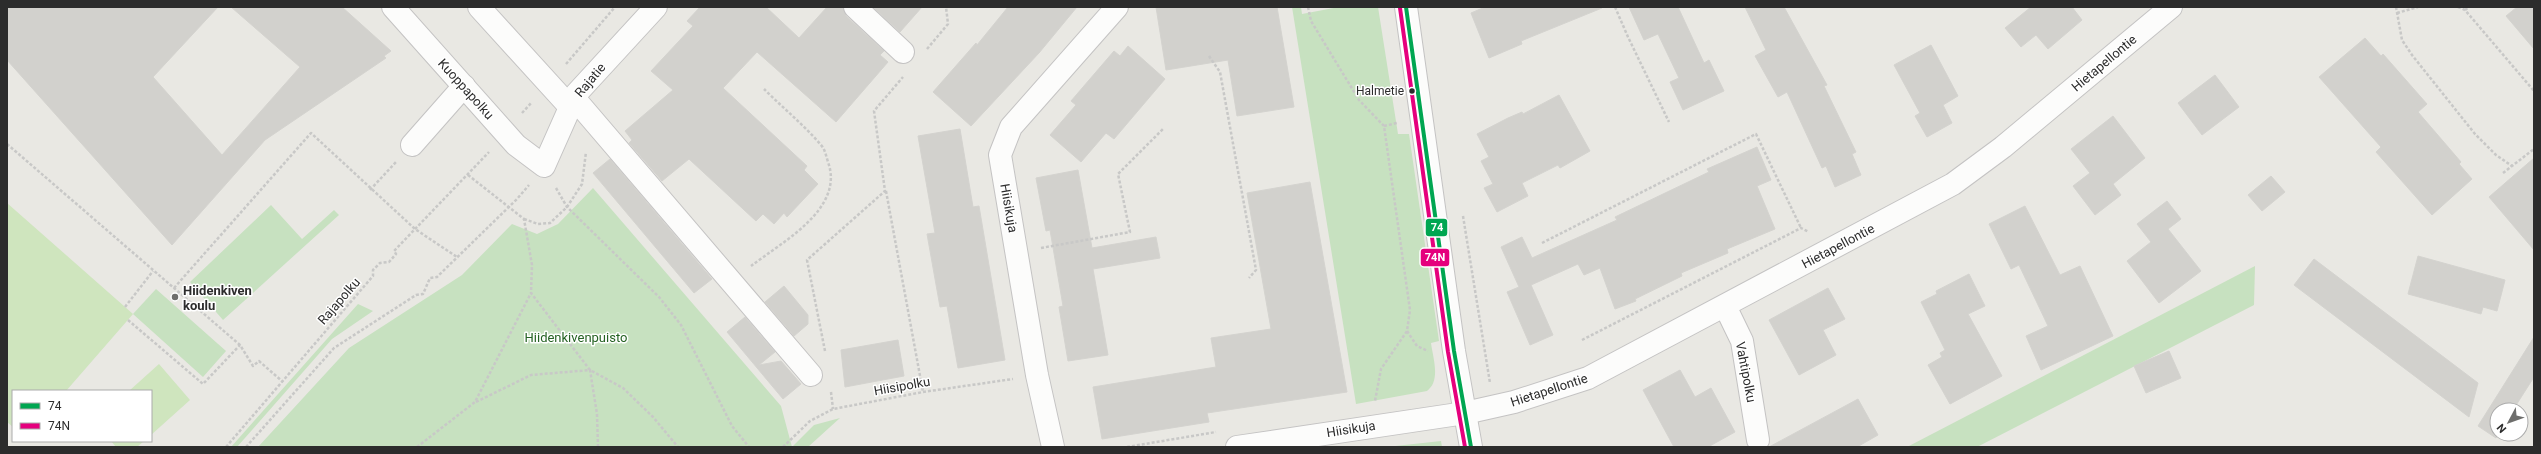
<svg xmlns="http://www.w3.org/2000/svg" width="2541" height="454" font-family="Roboto,sans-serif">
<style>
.green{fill:#c7e1c0}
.pitch{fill:#cfe5be}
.building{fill:#d2d1cd;stroke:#d4d3cf}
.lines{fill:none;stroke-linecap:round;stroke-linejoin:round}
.minor-casing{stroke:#c4c3c3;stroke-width:24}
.path{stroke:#c8c8c7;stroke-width:2.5;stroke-dasharray:3 2;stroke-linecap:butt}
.minor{stroke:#fcfcfb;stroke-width:22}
.bus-1-casing{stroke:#fff;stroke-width:7}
.bus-2-casing{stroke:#fff;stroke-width:7}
.bus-1{stroke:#00a651;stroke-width:4}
.bus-2{stroke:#e5007d;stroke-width:4}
.bus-dot{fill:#2c2c2c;stroke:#fff;stroke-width:1.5}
.poi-dot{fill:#6e6e6c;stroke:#fff;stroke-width:1.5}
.labels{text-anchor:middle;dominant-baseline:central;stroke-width:3;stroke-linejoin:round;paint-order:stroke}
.bus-label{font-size:12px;fill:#2c2c2c;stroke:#fff;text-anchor:end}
.street-label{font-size:13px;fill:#2c2c2c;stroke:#fff}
.poi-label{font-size:13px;font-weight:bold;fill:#2c2c2c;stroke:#fff;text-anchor:start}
.park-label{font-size:13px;fill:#256223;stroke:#fff}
.line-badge{stroke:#fff;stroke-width:1.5}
.badge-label{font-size:11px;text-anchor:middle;font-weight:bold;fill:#fff}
</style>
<rect width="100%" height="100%" fill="#e9e8e3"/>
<!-- green -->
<g class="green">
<path d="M1292,7H1301L1302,14L1339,7H1378L1398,134H1409L1439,341L1431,343C1433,358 1441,381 1427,391L1356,404Z"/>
<path d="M593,188L781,406L792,447L814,425L840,418L808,447H258L349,348L462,275L512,224L537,234L558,224Z"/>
<path d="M271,205L302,239L334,210L339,215L223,320L190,282Z"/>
<path d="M2255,266L2254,305L1977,447H1907Z"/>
<path d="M156,289L226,351L203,377L133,314Z"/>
<path d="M358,304L373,311L332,339L237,447H231Z"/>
<path d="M1441,441L1442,447H1386Z"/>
</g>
<!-- pitch -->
<g class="pitch">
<path d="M7,203L133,314L66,391H13V427L7,422Z"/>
<path d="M159,364L190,400L151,435V391H129Z"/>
<path d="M111,441H144L137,447H116Z"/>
</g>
<!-- building -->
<g class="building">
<path d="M7,7H218L153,77L222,155L300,67L231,7H342L391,51L384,56L386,58L265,140L172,245L7,60Z"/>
<path d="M700,7H766L799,38L827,7H843L846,16L884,51L880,55L888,62L836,122L757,52L723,88L807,166L804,170L818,184L787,217L784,213L774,224L763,214L756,221L689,159L662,181L629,143L632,140L625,131L673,90L651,71L693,26L687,21Z"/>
<path d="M873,7H922L900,32Z"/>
<path d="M1008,7H1077L1039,53L971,126L933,92L976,43L977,45Z"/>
<path d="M1156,7H1277L1294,107L1237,116L1228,60L1166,70Z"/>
<path d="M1485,7H1602V8L1521,41L1522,44L1489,58L1471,13Z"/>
<path d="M1629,7H1678L1704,63L1709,60L1724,91L1683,110L1670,82L1679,78L1658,34L1644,40Z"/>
<path d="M1745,7H1784L1827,85L1824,86L1856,152L1852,154L1861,175L1835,187L1826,166L1822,168L1787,92L1778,97L1755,56L1766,50Z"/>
<path d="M2031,7H2072L2082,20L2048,49L2036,35L2021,47L2005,28Z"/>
<path d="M2517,7H2534V49L2506,16Z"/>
<path d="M2365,38L2381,56L2383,54L2427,104L2418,112L2461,162L2459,164L2472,179L2432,215L2376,152L2381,147L2319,77Z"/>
<path d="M1931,45L1958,96L1943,105L1952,123L1927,137L1915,116L1920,113L1894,65Z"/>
<path d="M1128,46L1165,79L1114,139L1106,133L1081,162L1050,135L1076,105L1071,101L1114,51L1120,56Z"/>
<path d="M2215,75L2239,107L2202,135L2178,103Z"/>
<path d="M1559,95L1590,151L1560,168L1558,165L1522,183L1528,196L1497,212L1484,188L1493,184L1481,161L1489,157L1477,134L1508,118L1522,112L1523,114Z"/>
<path d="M2113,116L2145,158L2113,184L2121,195L2095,215L2073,186L2090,173L2071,149Z"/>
<path d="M960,129L973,207L979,206L1005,360L958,368L947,306L940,307L927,234L935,233L918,136Z"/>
<path d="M1757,147L1771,180L1757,186L1775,229L1727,249L1728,253L1681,273L1682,276L1635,299L1636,301L1615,309L1600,268L1584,275L1578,264L1531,285L1553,335L1530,345L1507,292L1519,287L1501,247L1522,237L1532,258L1617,220L1615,217L1709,172L1707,169Z"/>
<path d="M2534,158V250L2489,197Z"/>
<path d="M610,159L712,279L694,293L593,173Z"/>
<path d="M1078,170L1092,248L1156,237L1160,258L1093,269L1108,355L1068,361L1059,307L1063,306L1050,230L1046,231L1036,178Z"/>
<path d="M2271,176L2285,192L2262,211L2248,195Z"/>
<path d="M1310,182L1347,392L1207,413L1209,422L1102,439L1093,387L1216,367L1211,338L1271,329L1247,193Z"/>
<path d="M2167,201L2181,219L2168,229L2201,271L2159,303L2127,261L2151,242L2137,224Z"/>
<path d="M2025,206L2060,275L2080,266L2113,336L2041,370L2026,336L2048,326L2019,265L2011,269L1989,224Z"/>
<path d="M2418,256L2505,280L2497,311L2483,307L2481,314L2408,294Z"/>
<path d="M2314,259L2478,383L2469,417L2294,285Z"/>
<path d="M1969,274L1985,306L1968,314L2002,376L1950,404L1928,365L1942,357L1940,353L1945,350L1921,302L1937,294L1936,291Z"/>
<path d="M784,286L808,315V324L794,336L765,302Z"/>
<path d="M1828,288L1845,319L1823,330L1836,355L1799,375L1769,320Z"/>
<path d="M745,317L775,352L759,365L781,361L801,384L783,399L727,332Z"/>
<path d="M2534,337V377L2513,410H2497L2498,434L2496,438L2478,426Z"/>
<path d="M898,340L904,376L845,387L841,350Z"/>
<path d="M2169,351L2181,378L2146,393L2134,366Z"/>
<path d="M1680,370L1695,397L1711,388L1735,432L1708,447H1674L1643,390Z"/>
<path d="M1858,399L1878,435L1857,447H1769Z"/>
</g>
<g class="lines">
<defs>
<g id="minor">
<path d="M393,7L516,145L544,166L576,94L656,7"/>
<path d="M479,7L570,107"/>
<path d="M855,7L903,52"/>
<path d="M1406,7L1454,351L1471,447"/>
<path d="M574,98L811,375"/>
<path d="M412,145L464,86"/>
<path d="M1725,306L1742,341L1758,440"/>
<path d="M1053,447L1037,375L1000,155L1011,127L1117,7"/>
<path d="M1237,447L1465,413L1514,402L1588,378L1953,184L2003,147L2171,7"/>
</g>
</defs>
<!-- minor casing -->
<use href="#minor" class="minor-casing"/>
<!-- path -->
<g class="path">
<path d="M1308,7L1311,21L1359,100L1384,126L1410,310L1407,331L1381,369L1375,401"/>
<path d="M1615,7L1628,37L1669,122"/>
<path d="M2396,7L2402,40L2412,55L2475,134L2496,155L2512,166"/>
<path d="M2458,7L2465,10L2534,91"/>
<path d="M2465,10L2469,7"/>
<path d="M2397,13L2418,7"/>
<path d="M927,49L948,24L946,7"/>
<path d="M1209,56L1220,72L1256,270L1249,278"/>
<path d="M566,64L615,7"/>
<path d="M522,113L532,102"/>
<path d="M1384,126L1397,123"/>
<path d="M7,144L240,345L253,366L259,361L283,382"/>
<path d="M2503,173L2534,149"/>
<path d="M468,175L524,219L532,265L531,293"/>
<path d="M556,188L567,207L659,297L681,325L732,426L749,447"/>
<path d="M370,190L396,162"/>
<path d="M886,191L923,392"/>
<path d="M1463,216L1490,383"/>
<path d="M524,219L538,224L550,223L567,207L582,184L586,152"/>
<path d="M1542,243L1756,134L1801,228"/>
<path d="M1041,248L1130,232L1118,174L1164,128"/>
<path d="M751,266C782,242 845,209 828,162C826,156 825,149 821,145C804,125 783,108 764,89"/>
<path d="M174,288L311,133L415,229L457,257"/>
<path d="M125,307L153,271"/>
<path d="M128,320L203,384L240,345"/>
<path d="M1407,331L1417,346L1428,351"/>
<path d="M1582,340L1801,228L1809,232"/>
<path d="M825,351L807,260L885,191L874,111L903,77"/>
<path d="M831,392L833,409"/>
<path d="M476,402L531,375L590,370L597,414L598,447"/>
<path d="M226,447L373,276V270L380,263L389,262L396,254L394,251L489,152"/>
<path d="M246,447L334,348L416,295L423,294L430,278L437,277L517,199L529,185"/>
<path d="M417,447L475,402L531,293L590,370L623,388L653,417L678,447"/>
<path d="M783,447L810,421L833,409L923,392L1013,379"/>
<path d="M1127,447L1216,432"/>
</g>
<!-- minor -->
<use href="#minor" class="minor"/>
<defs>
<path id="bus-1" d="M1406,7L1454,351L1471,447"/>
<path id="bus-2" d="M1400,8L1448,352L1465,447"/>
</defs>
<!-- bus-1 casing -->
<use href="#bus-1" class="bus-1-casing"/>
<!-- bus-2 casing -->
<use href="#bus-2" class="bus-2-casing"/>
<!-- bus-1 -->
<use href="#bus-1" class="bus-1"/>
<!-- bus-2 -->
<use href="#bus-2" class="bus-2"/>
</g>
<!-- markers -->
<circle class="bus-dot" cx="1412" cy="91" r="3.5"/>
<circle class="poi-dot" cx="175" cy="297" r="4"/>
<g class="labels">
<!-- bus labels -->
<g class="bus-label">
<text x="1404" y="91">Halmetie</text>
</g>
<!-- street labels -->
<g class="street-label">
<text transform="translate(2104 63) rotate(-40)">Hietapellontie</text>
<text transform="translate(590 80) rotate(-50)">Rajatie</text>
<text transform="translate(466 89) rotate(48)">Kuoppapolku</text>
<text transform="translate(1009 208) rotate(80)">Hiisikuja</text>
<text transform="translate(1838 246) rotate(-28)">Hietapellontie</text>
<text transform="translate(339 301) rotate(-49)">Rajapolku</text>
<text transform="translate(1746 372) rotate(79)">Vahtipolku</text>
<text transform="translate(902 386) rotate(-10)">Hiisipolku</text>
<text transform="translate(1549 390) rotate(-18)">Hietapellontie</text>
<text transform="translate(1351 429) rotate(-9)">Hiisikuja</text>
</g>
<!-- poi labels -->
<g class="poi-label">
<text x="183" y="290">Hiidenkiven<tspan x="183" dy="15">koulu</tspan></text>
</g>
<!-- park labels -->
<g class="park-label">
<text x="576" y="337">Hiidenkivenpuisto</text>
</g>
</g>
<g class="line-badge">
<rect x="1425" y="218" width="23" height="19" rx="4" fill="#00a651"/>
<rect x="1420" y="248" width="30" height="19" rx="4" fill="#e5007d"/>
</g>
<g class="badge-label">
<text x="1437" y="231">74</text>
<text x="1435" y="261">74N</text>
</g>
<!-- border -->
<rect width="2541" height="454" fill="none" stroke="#2c2c2c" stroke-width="16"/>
<!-- legend -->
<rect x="12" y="390" width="140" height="52" fill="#ffffff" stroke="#ababab"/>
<rect x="20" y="403" width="20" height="6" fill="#00a651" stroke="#ababab"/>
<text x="48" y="410" font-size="12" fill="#2c2c2c">74</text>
<rect x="20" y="423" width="20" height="6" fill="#e5007d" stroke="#ababab"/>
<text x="48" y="430" font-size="12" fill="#2c2c2c">74N</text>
<!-- north arrow -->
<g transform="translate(2509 422) rotate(229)"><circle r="19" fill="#ffffff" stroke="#ababab"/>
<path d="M0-3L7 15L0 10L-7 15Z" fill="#6e6e6c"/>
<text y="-6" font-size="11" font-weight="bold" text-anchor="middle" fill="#2c2c2c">N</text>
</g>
</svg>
